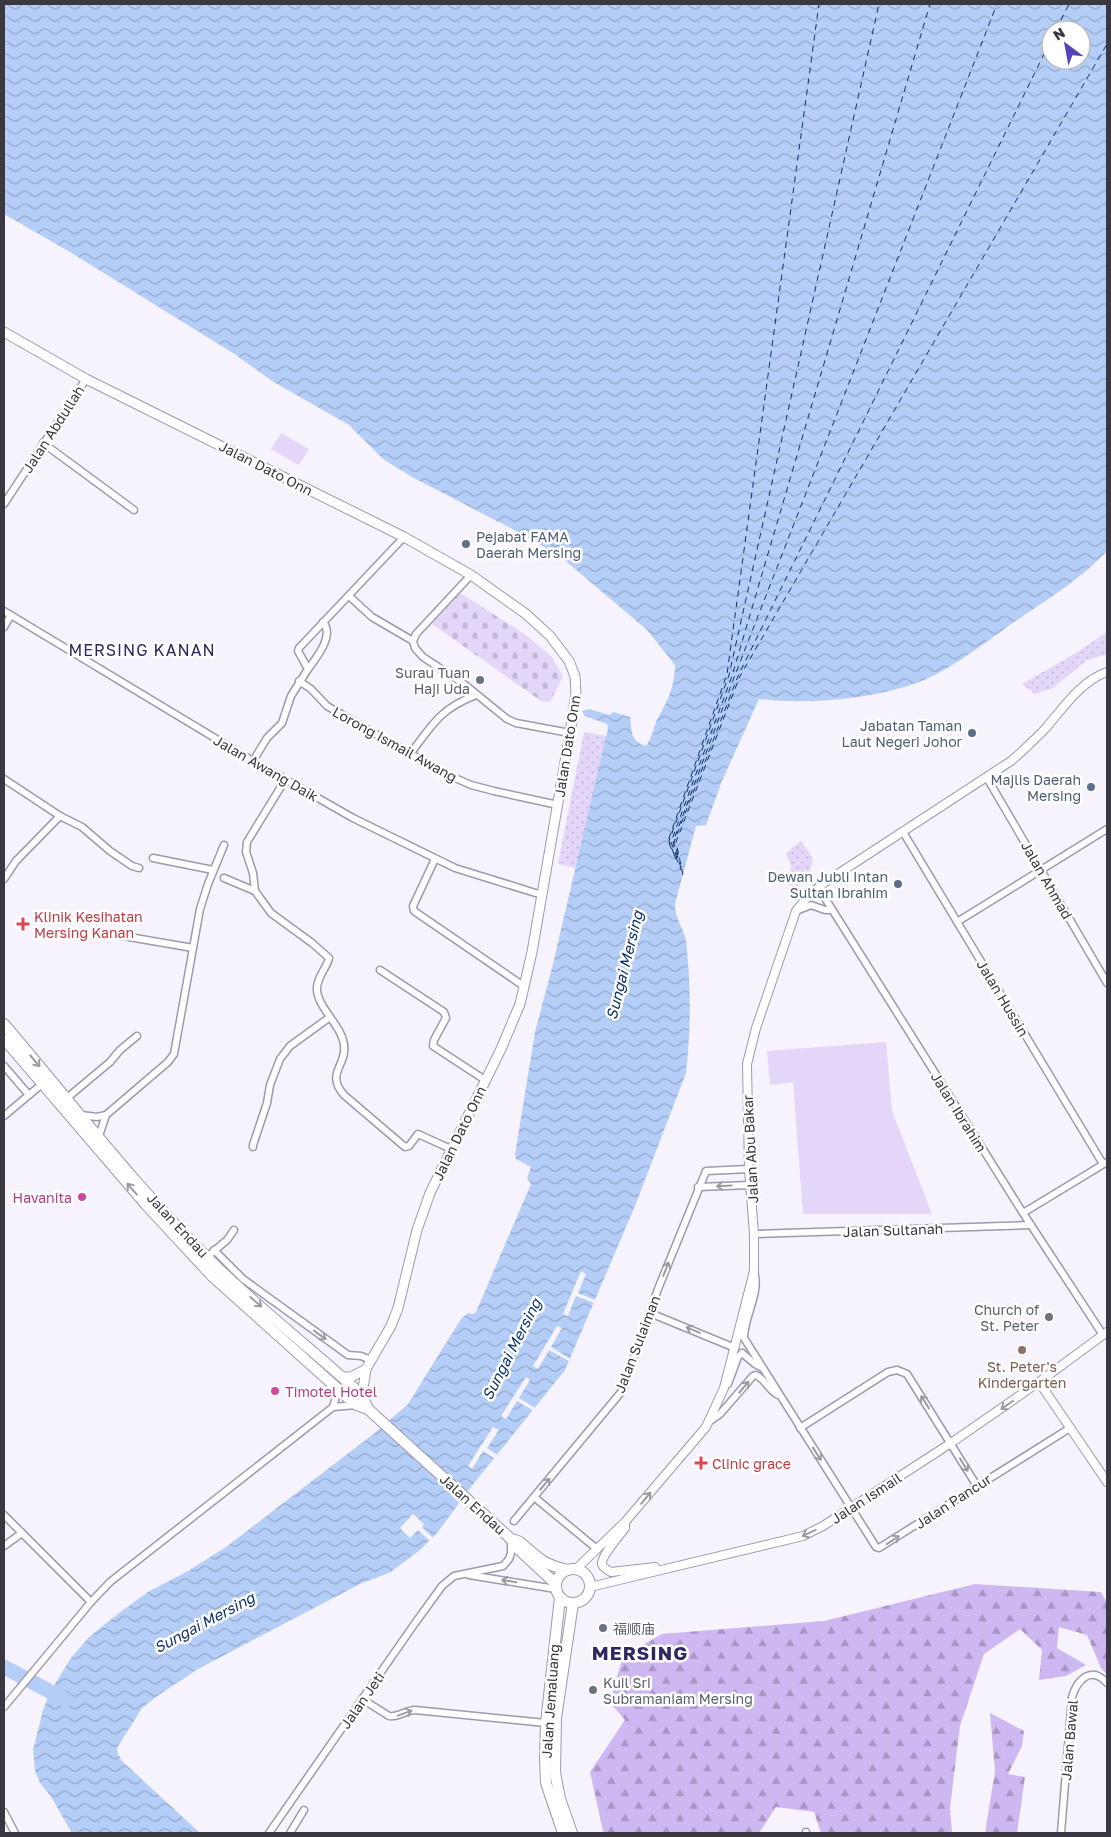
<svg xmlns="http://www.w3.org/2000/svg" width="1111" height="1837" font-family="'Golos Text','Noto Sans SC',sans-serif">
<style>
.grass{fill:#e3d6f9}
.forest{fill:url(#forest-firs)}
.cemetery{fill:url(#cemetery-stones)}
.park{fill:url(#park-dots)}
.water{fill:url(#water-waves);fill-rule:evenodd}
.pier{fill:#f6f3fc}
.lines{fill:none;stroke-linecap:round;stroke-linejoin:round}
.river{stroke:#b5cef8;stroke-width:15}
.ferry{stroke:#0d306b;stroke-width:1;stroke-dasharray:6 5;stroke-linecap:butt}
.minor-casing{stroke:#a098ae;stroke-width:9}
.tertiary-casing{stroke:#a098ae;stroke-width:10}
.secondary-casing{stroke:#a098ae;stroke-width:11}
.trunk-casing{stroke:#a098ae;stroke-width:12}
.minor{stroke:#fff;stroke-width:6}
.tertiary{stroke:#fff;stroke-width:8}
.secondary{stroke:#fff;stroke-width:9}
.trunk{stroke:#fff;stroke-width:10}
.oneway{stroke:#9c9ba0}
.service-dot{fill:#5c6f8a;stroke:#fff;stroke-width:2}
.worship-dot{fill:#6b7280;stroke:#fff;stroke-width:2}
.health-dot{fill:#e0444e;stroke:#fff;stroke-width:2}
.hotel-dot{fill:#d1479c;stroke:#fff;stroke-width:2}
.education-dot{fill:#8d6e63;stroke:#fff;stroke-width:2}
.labels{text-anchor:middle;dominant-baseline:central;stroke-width:5;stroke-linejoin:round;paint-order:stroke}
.street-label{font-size:14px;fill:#3a3740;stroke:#fff}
.service-label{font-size:14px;fill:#4e5e75;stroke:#fff;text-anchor:end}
.worship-label{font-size:14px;fill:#5b616d;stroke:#fff;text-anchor:end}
.health-label{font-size:14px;fill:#be3a42;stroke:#fff;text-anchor:start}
.hotel-label{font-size:14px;fill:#b23c85;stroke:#fff;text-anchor:end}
.education-label{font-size:14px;fill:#785e54;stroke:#fff}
.water-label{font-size:15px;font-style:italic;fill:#0d306b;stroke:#fff}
.quarter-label{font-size:16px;letter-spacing:1px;fill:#2d2762;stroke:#fff}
.district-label{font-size:19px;font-weight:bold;letter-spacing:1px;fill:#2d2762;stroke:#fff}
</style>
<defs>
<pattern id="forest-firs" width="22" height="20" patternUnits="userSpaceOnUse" patternTransform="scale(1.25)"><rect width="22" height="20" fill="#ceb8f1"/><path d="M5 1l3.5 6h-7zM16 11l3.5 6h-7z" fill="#a896c5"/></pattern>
<pattern id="cemetery-stones" width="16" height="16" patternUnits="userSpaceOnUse" patternTransform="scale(1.25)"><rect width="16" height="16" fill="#e3d6f9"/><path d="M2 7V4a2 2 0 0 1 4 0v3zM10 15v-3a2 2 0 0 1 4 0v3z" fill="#c4b8d6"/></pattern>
<pattern id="park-dots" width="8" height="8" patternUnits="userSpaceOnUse" patternTransform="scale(1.25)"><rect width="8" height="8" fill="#e3d6f9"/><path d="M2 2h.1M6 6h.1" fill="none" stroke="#c4b8d6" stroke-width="1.8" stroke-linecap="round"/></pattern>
<pattern id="water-waves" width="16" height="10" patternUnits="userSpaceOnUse" patternTransform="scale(1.25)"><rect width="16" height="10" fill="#b5cef8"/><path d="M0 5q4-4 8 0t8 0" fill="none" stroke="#94a8ca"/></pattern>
</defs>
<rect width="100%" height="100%" fill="#f6f3fc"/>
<!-- grass -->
<g class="grass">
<path d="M281,433L309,449L299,465L271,449Z"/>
<path d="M886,1042L892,1111L932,1214H803L793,1082L770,1085L767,1051Z"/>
</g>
<!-- forest -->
<g class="forest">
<path d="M975,1584L1101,1592L1107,1603V1675L1101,1668L1087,1635L1059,1627L1057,1648L1086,1665L1066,1676L1039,1680L1042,1650L1020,1629L984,1654L960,1726L950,1808L952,1833H821L814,1812L776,1807L759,1833H606L603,1831L590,1772L625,1720L610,1702L623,1656L662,1634L824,1621Z"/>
<path d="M990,1713L1024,1731L1022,1746L1008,1774L1025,1777L1017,1833H985L995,1771Z"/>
</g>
<!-- cemetery -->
<path class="cemetery" d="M460,593L526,635L552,657L563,677L550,702L541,701L432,624Z"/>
<!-- park -->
<g class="park">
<path d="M1107,632V654L1087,660L1053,688L1035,694L1022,684L1076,653Z"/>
<path d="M584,732L607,736L580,851L575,868L558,864Z"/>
<path d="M801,841L813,858L809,876L797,886L788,885L791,866L786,853Z"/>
</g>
<!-- water -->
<path class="water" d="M4,4H1107V551C1082,578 1051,597 1020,618C989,639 959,665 924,680C878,699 808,705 759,699L722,781L706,825L696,826L675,904C675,920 684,928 686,941C691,984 691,1030 686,1073L635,1206L565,1370L471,1487L437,1533L421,1549L391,1572L360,1584L198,1669L160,1694L142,1708L117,1748L118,1754L122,1761L200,1833H72L50,1795L40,1783L35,1771L33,1750L43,1710L50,1692L71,1658L89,1637L119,1613L148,1592L188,1571L226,1547L376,1432L408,1404L461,1319L468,1313L473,1314L476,1312L531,1184L527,1178L531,1167L516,1159L515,1155L535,1032L553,964L608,728L607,724L585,716L582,711L589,709L610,715L613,712L630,717C632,733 630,740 646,746C652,738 653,729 657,720C668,699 674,690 675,665L647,630L561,557L524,535L412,477L383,459L349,425L272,381L236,355L70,252L4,214ZM1051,30H1081V60H1051Z"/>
<!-- pier -->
<g class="pier">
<path d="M581,1271L586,1274L578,1293L595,1300L594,1303L576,1296L568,1316L563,1314Z"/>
<path d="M557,1326L562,1328L551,1347L570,1359L569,1361L549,1350L538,1369L533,1366Z"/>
<path d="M526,1377L530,1380L519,1398L535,1408L534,1411L517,1401L506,1419L501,1416Z"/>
<path d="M493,1427L499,1430L487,1448L497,1455L495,1459L483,1451L472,1469L468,1466Z"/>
<path d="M413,1514L424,1524L422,1527L434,1539L431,1542L418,1530L410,1538L400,1528Z"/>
</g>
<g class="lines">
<!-- river -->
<path class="river" d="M4,1667L66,1700"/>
<!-- ferry -->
<g class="ferry">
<path d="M1056,30L1069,4"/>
<path d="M674,854L669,841L729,675L879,4"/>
<path d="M678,855L674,842L738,676L1051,40"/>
<path d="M676,857L681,870"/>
<path d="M677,858L671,842L732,676L930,4"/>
<path d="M676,859L668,841L727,674L819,4"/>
<path d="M681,868L673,842L735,675L997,4"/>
<path d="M683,875L676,842L740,676L1107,44"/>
</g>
<defs>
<g id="minor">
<path d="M43,443L134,510"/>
<path d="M4,504L86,379"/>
<path d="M471,575L416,634L413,641L415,648L423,657L464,684L507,719L516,723L570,733"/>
<path d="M349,596L372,617L413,641"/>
<path d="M4,611L253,761L353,818L455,868L542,895"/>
<path d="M4,627L11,615"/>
<path d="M308,669C316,658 335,636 323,622"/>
<path d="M299,681L311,689L327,706L446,774L471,785L494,791L558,805"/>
<path d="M410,754C433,724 440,709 476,695"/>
<path d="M253,761L267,738L282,723L291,696L308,669L298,651L299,648L404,537"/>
<path d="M987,778L1107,983"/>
<path d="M4,779L60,816L82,827L110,851L132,866L139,868"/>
<path d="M285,780L247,842L246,852L253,873L255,891L271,913L312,943L329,958C327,968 316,978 317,990C318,1008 342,1026 344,1045C347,1066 325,1073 344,1095L405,1147L409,1146L418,1134L451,1149"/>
<path d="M903,832L1103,1164"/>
<path d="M153,858L213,870"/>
<path d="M435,859L413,906L414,911L525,987"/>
<path d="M224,878L255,891"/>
<path d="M4,879L16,861L60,816"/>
<path d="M818,887L1023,1213L1103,1335"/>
<path d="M796,911L811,905L825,910H832"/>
<path d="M957,922L1107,829"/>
<path d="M106,933L193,948"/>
<path d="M380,970L444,1012L446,1018L434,1040L433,1046L485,1080"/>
<path d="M4,1066L29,1095"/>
<path d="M67,1098L110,1062L120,1050L137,1036"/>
<path d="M81,1115L97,1117L106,1115L99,1136"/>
<path d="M106,1115L168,1062L174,1054L200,909L208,884L224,845"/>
<path d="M4,1116L42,1084"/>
<path d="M253,1147V1145L267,1103L270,1085L280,1059L290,1046L330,1017"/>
<path d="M698,1187L750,1185"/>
<path d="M1023,1213L1107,1162"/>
<path d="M754,1234L1031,1225"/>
<path d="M214,1250L243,1279L348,1355L361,1356L371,1360"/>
<path d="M207,1257L227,1240L234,1230"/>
<path d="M754,1271C761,1293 744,1316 744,1338L876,1547L879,1548L1070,1428"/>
<path d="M650,1313L735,1348"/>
<path d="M728,1384L738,1357L742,1353L755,1364L763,1368"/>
<path d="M333,1407L337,1393L335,1387"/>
<path d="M710,1421L720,1414L753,1376L756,1375C766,1380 769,1391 778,1395"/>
<path d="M800,1428L888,1372L897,1370L907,1374L977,1486"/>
<path d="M534,1497L597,1549"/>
<path d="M4,1515L91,1602"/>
<path d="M514,1521L622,1391L658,1289L706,1171L749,1169"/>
<path d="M4,1546L22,1533"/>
<path d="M469,1575L556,1589"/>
<path d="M362,1699L389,1716C397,1718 406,1710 415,1710L546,1723"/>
<path d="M4,1707L91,1602L110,1582L333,1407L356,1405"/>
<path d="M4,1812L15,1833"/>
<path d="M269,1833L413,1626L442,1586L454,1576L503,1566L509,1559L511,1553V1540"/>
<path d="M290,1833L304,1810"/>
<path d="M806,1833V1832"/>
<path d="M1061,1833L1072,1697C1077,1680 1091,1665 1107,1683"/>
</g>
<g id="tertiary">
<path d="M1039,1382L1107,1482"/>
<path d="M625,1525V1528C620,1535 601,1556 602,1564C603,1568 608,1570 611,1572L655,1567"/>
<path d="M575,1570L625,1522L706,1427L724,1388L754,1271V1234L749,1169L747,1064L756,1028L796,911L809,895L824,883L1011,761C1023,751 1034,740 1045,729C1063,708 1081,681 1107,672"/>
<path d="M590,1587L803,1536L823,1526L951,1443L1039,1382L1107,1332"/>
</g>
<g id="secondary">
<path d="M4,332L86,379L404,537L471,575L526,614L550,636L569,661L575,676L576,694L570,733L532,952L520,1004L501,1049L430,1193L417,1230L398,1308L391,1326L366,1369L351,1377H342"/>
<path d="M362,1395L366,1369"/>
</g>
<g id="trunk">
<path d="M4,1024C74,1106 141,1194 219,1269C265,1313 315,1352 362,1395L368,1409L511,1539L515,1546L556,1584"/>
<path d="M4,1039L148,1207L212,1276L348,1398L357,1405L368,1409"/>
<path d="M515,1540L520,1542C538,1558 544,1565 568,1570"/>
<circle cx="573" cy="1586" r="17"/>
<path d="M560,1597L546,1723L545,1758L546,1783L563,1833"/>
<path d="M572,1833L560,1799L555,1772L556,1718L573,1603"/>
</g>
</defs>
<!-- minor casing -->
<use href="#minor" class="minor-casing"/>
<!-- tertiary casing -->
<use href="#tertiary" class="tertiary-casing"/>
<!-- secondary casing -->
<use href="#secondary" class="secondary-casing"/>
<!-- trunk casing -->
<use href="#trunk" class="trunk-casing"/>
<!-- minor -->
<use href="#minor" class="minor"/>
<!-- tertiary -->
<use href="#tertiary" class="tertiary"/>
<!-- secondary -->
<use href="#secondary" class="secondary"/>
<!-- trunk -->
<use href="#trunk" class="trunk"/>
</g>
<!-- one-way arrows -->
<defs><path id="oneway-shaft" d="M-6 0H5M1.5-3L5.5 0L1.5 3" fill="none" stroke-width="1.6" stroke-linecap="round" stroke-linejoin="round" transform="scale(1.25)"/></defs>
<g class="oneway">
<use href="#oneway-shaft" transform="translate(35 1061) rotate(50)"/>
<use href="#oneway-shaft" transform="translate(724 1186) rotate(177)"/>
<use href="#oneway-shaft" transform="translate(132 1189) rotate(-131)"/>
<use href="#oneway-shaft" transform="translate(666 1269) rotate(-69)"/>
<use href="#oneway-shaft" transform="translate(256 1302) rotate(41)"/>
<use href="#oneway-shaft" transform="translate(693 1330) rotate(-157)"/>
<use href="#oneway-shaft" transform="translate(320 1335) rotate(36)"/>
<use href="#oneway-shaft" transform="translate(744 1387) rotate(-50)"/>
<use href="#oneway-shaft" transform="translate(925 1402) rotate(-122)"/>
<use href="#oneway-shaft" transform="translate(1007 1405) rotate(145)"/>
<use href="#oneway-shaft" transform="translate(817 1454) rotate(58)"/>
<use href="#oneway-shaft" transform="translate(964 1465) rotate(58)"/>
<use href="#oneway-shaft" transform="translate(545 1484) rotate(-50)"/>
<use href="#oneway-shaft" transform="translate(646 1498) rotate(-50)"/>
<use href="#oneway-shaft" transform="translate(809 1533) rotate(155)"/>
<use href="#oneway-shaft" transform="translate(893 1540) rotate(-33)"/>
<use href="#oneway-shaft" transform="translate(509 1581) rotate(-171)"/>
<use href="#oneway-shaft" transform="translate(405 1713) rotate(-20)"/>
</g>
<!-- markers -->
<g class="service-dot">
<circle cx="466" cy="544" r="5"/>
<circle cx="972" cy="733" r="5"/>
<circle cx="1091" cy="787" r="5"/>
<circle cx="898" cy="884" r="5"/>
</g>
<g class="worship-dot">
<circle cx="480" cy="680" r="5"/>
<circle cx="1049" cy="1317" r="5"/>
<circle cx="603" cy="1628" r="5"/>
<circle cx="593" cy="1690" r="5"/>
</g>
<g class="health-dot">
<path d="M20.5 916.5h5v5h5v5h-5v5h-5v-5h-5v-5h5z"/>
<path d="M698.5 1455.5h5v5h5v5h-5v5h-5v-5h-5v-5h5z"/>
</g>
<g class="hotel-dot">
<circle cx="82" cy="1197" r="5"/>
<circle cx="275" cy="1391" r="5"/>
</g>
<circle class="education-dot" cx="1022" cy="1350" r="5"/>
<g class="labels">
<!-- street labels -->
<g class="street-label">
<text transform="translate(53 429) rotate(-57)">Jalan Abdullah</text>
<text transform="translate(266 468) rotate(27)">Jalan Dato Onn</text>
<text transform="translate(395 744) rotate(29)">Lorong Ismail Awang</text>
<text transform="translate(567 746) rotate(-81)">Jalan Dato Onn</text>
<text transform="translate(266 768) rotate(30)">Jalan Awang Daik</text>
<text transform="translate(1047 880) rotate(60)">Jalan Ahmad</text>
<text transform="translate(1003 998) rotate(59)">Jalan Hussin</text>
<text transform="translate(959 1112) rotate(58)">Jalan Ibrahim</text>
<text transform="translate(459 1133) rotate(-64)">Jalan Dato Onn</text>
<text transform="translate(750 1149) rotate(-93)">Jalan Abu Bakar</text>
<text transform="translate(178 1225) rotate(47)">Jalan Endau</text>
<text transform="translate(893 1230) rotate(-2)">Jalan Sultanah</text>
<text transform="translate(637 1344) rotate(-69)">Jalan Sulaiman</text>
<text transform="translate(866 1498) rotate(-33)">Jalan Ismail</text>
<text transform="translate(953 1501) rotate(-33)">Jalan Pancur</text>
<text transform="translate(473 1504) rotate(42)">Jalan Endau</text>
<text transform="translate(362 1700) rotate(-55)">Jalan Jeti</text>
<text transform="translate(550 1701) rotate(-86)">Jalan Jemaluang</text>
<text transform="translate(1069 1740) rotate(-85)">Jalan Bawal</text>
</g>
<!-- service labels -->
<g class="service-label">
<text x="476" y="536" text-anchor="start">Pejabat FAMA<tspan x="476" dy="16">Daerah Mersing</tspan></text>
<text x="962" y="725">Jabatan Taman<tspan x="962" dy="16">Laut Negeri Johor</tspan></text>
<text x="1081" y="779">Majlis Daerah<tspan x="1081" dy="16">Mersing</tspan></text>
<text x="888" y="876">Dewan Jubli Intan<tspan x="888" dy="16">Sultan Ibrahim</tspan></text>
</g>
<!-- worship labels -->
<g class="worship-label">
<text x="470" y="672">Surau Tuan<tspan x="470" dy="16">Haji Uda</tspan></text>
<text x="1039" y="1309">Church of<tspan x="1039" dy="16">St. Peter</tspan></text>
<text x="613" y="1628" text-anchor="start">福顺庙</text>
<text x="603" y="1682" text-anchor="start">Kuil Sri<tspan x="603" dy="16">Subramaniam Mersing</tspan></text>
</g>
<!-- health labels -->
<g class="health-label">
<text x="34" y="916">Klinik Kesihatan<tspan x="34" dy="16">Mersing Kanan</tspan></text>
<text x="712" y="1463">Clinic grace</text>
</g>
<!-- hotel labels -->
<g class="hotel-label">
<text x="72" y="1197">Havanita</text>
<text x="285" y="1391" text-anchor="start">Timotel Hotel</text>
</g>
<!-- education labels -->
<g class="education-label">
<text x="1022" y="1366">St. Peter's<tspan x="1022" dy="16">Kindergarten</tspan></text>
</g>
<!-- water labels -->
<g class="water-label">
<text transform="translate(624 965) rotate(-76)">Sungai Mersing</text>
<text transform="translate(511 1349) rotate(-63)">Sungai Mersing</text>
<text transform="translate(204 1622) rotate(-28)">Sungai Mersing</text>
</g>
<!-- quarter labels -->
<g class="quarter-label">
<text x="142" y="650">MERSING KANAN</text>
</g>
<!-- district labels -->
<g class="district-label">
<text x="640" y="1652">MERSING</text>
</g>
</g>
<!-- border -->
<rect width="1111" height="1837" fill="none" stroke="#3a3740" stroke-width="10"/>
<!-- north arrow -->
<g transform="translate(1066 45) rotate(328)"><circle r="24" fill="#ffffff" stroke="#b0afb3"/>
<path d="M0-4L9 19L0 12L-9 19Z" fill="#5444bb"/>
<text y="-8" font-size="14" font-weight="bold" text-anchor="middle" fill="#3a3740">N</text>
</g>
</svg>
